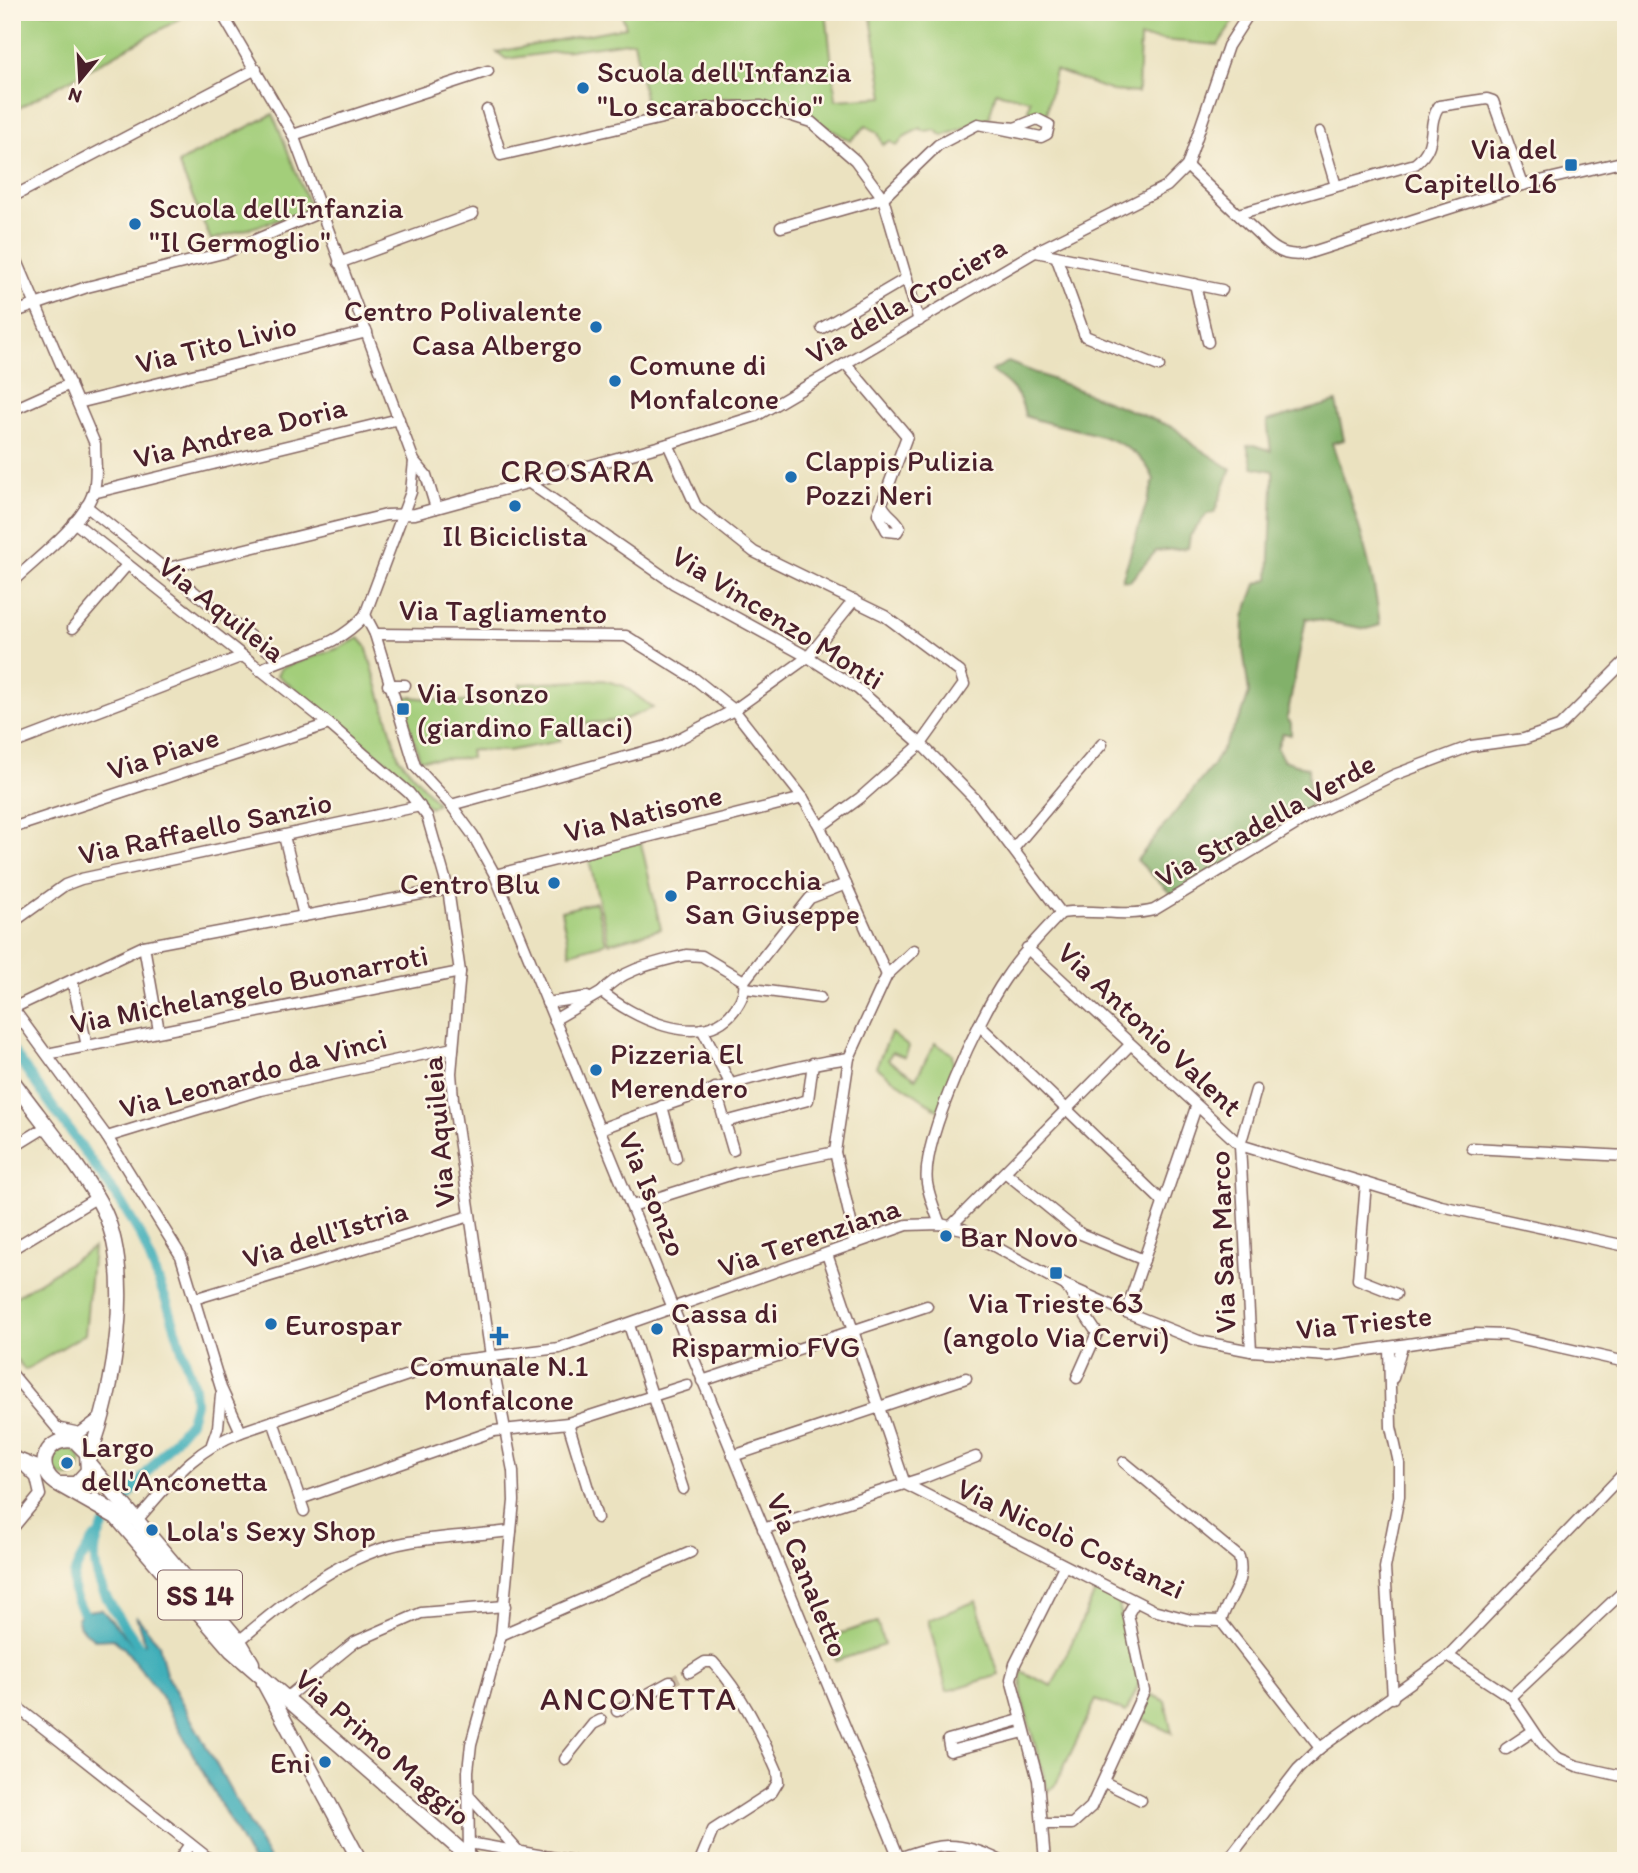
<svg xmlns="http://www.w3.org/2000/svg" width="1638" height="1873" font-family="Itim,sans-serif">
<style>
.green{fill:#a3ce7a;stroke:#767652;stroke-width:2}
.forest{fill:#82b16a;stroke:#66684a;stroke-width:2}
.water{fill:#3fafb9;stroke:#446772;stroke-width:2}
.lines{fill:none;stroke-linecap:round;stroke-linejoin:round}
.canal{stroke:#3fafb9;stroke-width:10}
.minor-tunnel{stroke:#cbbba2;stroke-width:10;stroke-dasharray:10 5;stroke-linecap:butt}
.minor-casing{stroke:#82635f;stroke-width:13}
.major-casing{stroke:#82635f;stroke-width:17}
.minor{stroke:#fff;stroke-width:10}
.major{stroke:#fff;stroke-width:14}
.poi-dot{fill:#1f6fb2;stroke:#fcf5e5;stroke-width:2.5}
.labels{text-anchor:middle;dominant-baseline:central;stroke-width:5;stroke-linejoin:round;paint-order:stroke}
.shield{fill:#fcf5e5;stroke:#7f5f63;stroke-width:2}
.shield-label{font-size:28px;font-weight:bold;fill:#4a1f2b}
.poi-label{font-size:30px;fill:#4a1f2b;stroke:#fcf5e5;text-anchor:start}
.street-label{font-size:30px;fill:#4a1f2b;stroke:#fcf5e5}
.neighbourhood-label{font-size:32px;letter-spacing:2px;fill:#4a1f2b;stroke:#fcf5e5}
</style>
<rect width="100%" height="100%" fill="#fcf5e5"/>
<filter id="ink" filterUnits="userSpaceOnUse"><feTurbulence type="fractalNoise" baseFrequency=".0143" numOctaves="2"/><feDisplacementMap in="SourceGraphic" scale="14" xChannelSelector="R" yChannelSelector="G"/><feConvolveMatrix kernelMatrix="1 2 1 2 8 2 1 2 1" color-interpolation-filters="sRGB"/></filter>
<filter id="wash" filterUnits="userSpaceOnUse"><feTurbulence type="fractalNoise" baseFrequency=".00686" numOctaves="4" result="noise"/><feDisplacementMap in="SourceGraphic" scale="28" xChannelSelector="R" yChannelSelector="G"/><feGaussianBlur stdDeviation="1.57" result="paint"/><feColorMatrix in="noise" values="0 0 0 0 0 0 0 0 0 0 0 0 0 0 0 0 0 1.4 0 .05"/><feComposite in="paint" operator="in"/></filter>
<g filter="url(#wash)">
<rect width="100%" height="100%" fill="#ebe2c0"/>
<!-- green -->
<g class="green">
<path d="M12,12H192L15,110Z"/>
<path d="M621,12H826L836,100L884,97L870,12H1240L1218,45L1140,38L1138,93L1112,91L1055,70L1046,116L1028,111L1030,100L996,92L989,118L943,136L935,130L923,131L921,128L905,136L897,146L890,141L883,145L878,133L866,126L850,141C811,116 766,92 717,99C694,102 671,109 648,115L634,41L506,59L497,52L626,27Z"/>
<path d="M273,114L311,210L211,240L178,163Z"/>
<path d="M359,638L366,646L399,758L437,803L430,808L387,762L277,675L281,668L339,648Z"/>
<path d="M603,680L624,686L653,708L623,720L558,726L560,741L508,751L470,750L471,758L420,759L400,696L461,702L520,699V684Z"/>
<path d="M640,839L661,929L609,943L587,852Z"/>
<path d="M596,902L606,943L570,953L561,911Z"/>
<path d="M891,1033L909,1047L905,1057L892,1052L888,1060L916,1078L935,1043L952,1054L954,1072L939,1111L876,1067Z"/>
<path d="M93,1248L85,1334L25,1370L12,1354V1299Z"/>
<circle cx="67" cy="1463" r="14"/>
<path d="M1096,1590L1118,1601L1139,1684L1126,1712L1096,1700L1055,1786L1048,1791L1022,1699L1021,1671L1052,1686Z"/>
<path d="M976,1601L999,1675L947,1691L928,1620Z"/>
<path d="M877,1622L884,1645L836,1661L828,1637Z"/>
<path d="M1148,1693L1165,1701L1172,1733L1140,1718Z"/>
</g>
<!-- forest -->
<g class="forest">
<path d="M1008,362L1175,428L1192,444L1231,469L1214,513L1207,514L1190,536L1188,548L1156,551L1130,581L1122,580L1154,480C1136,430 1067,432 1025,416C1022,394 1009,383 991,371Z"/>
<path d="M1336,402L1344,440L1332,443C1352,504 1373,562 1380,625L1367,629L1306,618L1287,718L1291,723V735L1283,733L1277,748L1283,760L1308,768L1310,816L1175,898L1137,860L1213,765L1242,714L1249,693L1243,649L1244,617L1256,584L1269,579L1273,485V471L1253,467L1247,446L1254,445L1271,451L1267,421Z"/>
</g>
<!-- water -->
<path class="water" d="M101,1609L136,1648L145,1644L136,1616L159,1644L166,1674L270,1861H252L158,1691L124,1648L113,1639L95,1640L80,1627L77,1618L88,1611Z"/>
<g class="lines">
<!-- canal -->
<g class="canal">
<path d="M12,1050L122,1204L142,1238L169,1308L194,1387L195,1403L190,1421L127,1497"/>
<path d="M103,1527C76,1573 121,1618 146,1656"/>
<path d="M92,1623C62,1589 71,1572 95,1538"/>
</g>
</g>
</g>
<g filter="url(#ink)">
<g class="lines">
<!-- minor-tunnel -->
<path class="minor-tunnel" d="M670,1682L689,1672"/>
<defs>
<g id="minor">
<path d="M221,12L293,135L414,461L411,492L365,615C336,649 298,651 259,670"/>
<path d="M487,110L501,155L706,108L761,106L811,122L855,160L883,198L919,321"/>
<path d="M1320,132L1336,186"/>
<path d="M293,135L488,71"/>
<path d="M1187,166L1268,243C1281,254 1290,256 1306,254L1523,185L1626,161"/>
<path d="M12,197L256,69"/>
<path d="M1238,214L1415,164C1440,144 1425,127 1439,106L1487,99L1493,101L1523,185"/>
<path d="M781,227L883,198L938,145L978,124L1041,137L1047,134L1049,125L1037,119L1015,128L987,125"/>
<path d="M12,249L95,444C95,459 98,478 93,493C82,525 36,559 12,582"/>
<path d="M1036,252L1222,290"/>
<path d="M1056,256L1085,336L1159,366"/>
<path d="M339,263L473,214"/>
<path d="M1195,284L1208,342"/>
<path d="M12,313L87,287L227,252L321,212"/>
<path d="M822,328L907,278"/>
<path d="M846,364L907,436L878,514L887,531L897,532L900,527C895,517 885,514 882,504"/>
<path d="M78,403L367,332"/>
<path d="M12,410L70,384"/>
<path d="M668,444L696,506L754,552L885,616L960,672L964,684L921,744L860,798L820,827"/>
<path d="M414,461L426,475L436,508"/>
<path d="M528,482L673,583L808,657L858,689L921,744L975,799L1061,913"/>
<path d="M93,493L399,419"/>
<path d="M86,506L280,660"/>
<path d="M74,522L329,724L409,793L427,816L448,889L460,972L451,1073L453,1099L491,1356L513,1471L514,1501L501,1635L471,1744L468,1771L469,1856"/>
<path d="M164,569L386,515L415,514L668,444L756,416L1035,252L1167,186L1187,166L1228,46L1250,12"/>
<path d="M365,615L375,634L415,766L451,805L473,835L495,875L899,1858"/>
<path d="M73,628L127,565"/>
<path d="M375,634L626,636L695,679L734,710L803,798L820,827L887,975"/>
<path d="M388,685H405"/>
<path d="M12,744L243,656"/>
<path d="M451,805L665,746L734,710L808,657L854,600"/>
<path d="M12,828L329,724"/>
<path d="M284,836L304,916"/>
<path d="M1013,849L1102,744"/>
<path d="M495,875L803,798"/>
<path d="M1061,913C1092,908 1123,918 1154,910L1310,816L1394,775L1471,746L1524,739L1559,727L1626,660"/>
<path d="M12,923L65,885L81,879L420,806"/>
<path d="M144,946L159,1031"/>
<path d="M1027,948L1240,1145L1441,1206L1626,1246"/>
<path d="M686,955L702,956L744,981C746,993 738,1006 730,1015C696,1049 632,1017 602,992C621,969 659,962 686,955Z"/>
<path d="M72,980L87,1046"/>
<path d="M744,981L810,898L846,884"/>
<path d="M745,988L820,998"/>
<path d="M547,1003L587,997"/>
<path d="M12,1007L107,1137L181,1256L221,1388L241,1432"/>
<path d="M13,1008L144,946L448,889"/>
<path d="M554,1020L602,992"/>
<path d="M979,1025L1163,1202"/>
<path d="M702,1029L730,1083"/>
<path d="M47,1054L460,972"/>
<path d="M715,1088L733,1150"/>
<path d="M662,1106L676,1158"/>
<path d="M725,1122L808,1100L813,1063"/>
<path d="M600,1129C681,1099 763,1070 849,1058"/>
<path d="M107,1137L260,1090L453,1048"/>
<path d="M12,1148L46,1127"/>
<path d="M1472,1148L1626,1156"/>
<path d="M1006,1173L1081,1234L1144,1260"/>
<path d="M1366,1183L1358,1279L1396,1294"/>
<path d="M632,1206L736,1173L835,1152"/>
<path d="M940,1224C935,1211 929,1196 927,1183C921,1141 980,1015 1005,979C1021,955 1041,934 1061,913"/>
<path d="M952,1225L1129,1046"/>
<path d="M856,1244L835,1152L849,1058L887,975L914,950"/>
<path d="M12,1249L96,1198"/>
<path d="M827,1254L905,1484L1153,1610L1191,1620L1221,1621"/>
<path d="M1066,1286L1097,1333L1077,1378"/>
<path d="M194,1299L470,1216"/>
<path d="M1126,1312L1196,1107"/>
<path d="M629,1325L683,1489"/>
<path d="M1389,1348L1391,1427L1399,1463V1496L1385,1568L1393,1698"/>
<path d="M1251,1351L1240,1145L1256,1090"/>
<path d="M12,1374L67,1440"/>
<path d="M1393,1378L1402,1346"/>
<path d="M702,1381L927,1306"/>
<path d="M273,1421L304,1511"/>
<path d="M568,1423L597,1518"/>
<path d="M61,1429L80,1433L97,1420"/>
<path d="M212,1444L218,1427L221,1395"/>
<path d="M733,1456L966,1378"/>
<path d="M1124,1462L1239,1557C1246,1584 1228,1596 1221,1621L1320,1748"/>
<path d="M95,1498L127,1519L137,1520C173,1480 189,1453 241,1432L446,1362L559,1348L907,1225L940,1224L963,1229L1065,1285L1126,1312L1199,1341L1251,1351L1328,1356L1475,1334L1506,1335L1626,1362"/>
<path d="M300,1499L494,1431L568,1423L687,1385"/>
<path d="M12,1529L40,1495L36,1478L23,1465"/>
<path d="M763,1529L923,1478L976,1457"/>
<path d="M501,1635L691,1552"/>
<path d="M239,1641C288,1599 344,1553 409,1542C443,1536 477,1535 511,1531"/>
<path d="M1448,1656L1511,1697L1542,1743L1556,1757L1577,1766L1626,1777"/>
<path d="M689,1672L705,1662H713C743,1695 759,1730 777,1771L778,1782L772,1792L713,1830L700,1861"/>
<path d="M1511,1697L1626,1589"/>
<path d="M286,1698L355,1642L421,1613L505,1606"/>
<path d="M12,1703L212,1861"/>
<path d="M617,1711L670,1682"/>
<path d="M1020,1720L948,1740L950,1751L1024,1732"/>
<path d="M1506,1749L1533,1731"/>
<path d="M565,1759L593,1724L601,1720"/>
<path d="M1104,1782L1141,1800"/>
<path d="M469,1796L520,1853"/>
<path d="M1043,1824H1072L1091,1807L1144,1691L1128,1614L1135,1602"/>
<path d="M469,1843L573,1861"/>
<path d="M178,1861L190,1844"/>
<path d="M891,1861C937,1844 956,1838 1001,1861"/>
<path d="M1045,1861L1038,1780L1011,1679L1015,1664L1064,1566"/>
<path d="M1227,1861L1298,1769L1320,1748L1448,1656L1626,1471"/>
</g>
<g id="major">
<path d="M12,1080C39,1118 85,1171 104,1211C134,1277 114,1391 89,1457"/>
<path d="M12,1458L45,1471"/>
<path d="M89,1464L239,1641L252,1663"/>
<path d="M59,1484H76L88,1471L87,1453L75,1441C47,1435 33,1467 56,1483L116,1517L231,1650L473,1861"/>
<path d="M264,1683L360,1861"/>
</g>
</defs>
<!-- minor casing -->
<use href="#minor" class="minor-casing"/>
<!-- major casing -->
<use href="#major" class="major-casing"/>
<!-- minor -->
<use href="#minor" class="minor"/>
<!-- major -->
<use href="#major" class="major"/>
</g>
</g>
<!-- markers -->
<g class="poi-dot">
<circle cx="583" cy="88" r="7"/>
<rect x="1564" y="158" width="14" height="14" rx="3.5"/>
<circle cx="135" cy="224" r="7"/>
<circle cx="596" cy="327" r="7"/>
<circle cx="615" cy="381" r="7"/>
<circle cx="791" cy="477" r="7"/>
<circle cx="515" cy="506" r="7"/>
<rect x="396" y="702" width="14" height="14" rx="3.5"/>
<circle cx="554" cy="883" r="7"/>
<circle cx="671" cy="896" r="7"/>
<circle cx="596" cy="1070" r="7"/>
<circle cx="946" cy="1236" r="7"/>
<rect x="1049" y="1266" width="14" height="14" rx="3.5"/>
<circle cx="271" cy="1324" r="7"/>
<circle cx="657" cy="1329" r="7"/>
<path d="M495.5 1325.5h7v7h7v7h-7v7h-7v-7h-7v-7h7z"/>
<circle cx="67" cy="1463" r="7"/>
<circle cx="152" cy="1530" r="7"/>
<circle cx="325" cy="1762" r="7"/>
</g>
<g class="labels">
<!-- shield labels -->
<rect class="shield" x="158" y="1570.5" width="84" height="49" rx="5"/>
<g class="shield-label">
<text x="200" y="1595">SS 14</text>
</g>
<!-- poi labels -->
<g class="poi-label">
<text x="597" y="71">Scuola dell'Infanzia<tspan x="597" dy="34">"Lo scarabocchio"</tspan></text>
<text x="1557" y="148" text-anchor="end">Via del<tspan x="1557" dy="34">Capitello 16</tspan></text>
<text x="149" y="207">Scuola dell'Infanzia<tspan x="149" dy="34">"Il Germoglio"</tspan></text>
<text x="582" y="310" text-anchor="end">Centro Polivalente<tspan x="582" dy="34">Casa Albergo</tspan></text>
<text x="629" y="364">Comune di<tspan x="629" dy="34">Monfalcone</tspan></text>
<text x="805" y="460">Clappis Pulizia<tspan x="805" dy="34">Pozzi Neri</tspan></text>
<text x="515" y="535" text-anchor="middle">Il Biciclista</text>
<text x="417" y="692">Via Isonzo<tspan x="417" dy="34">(giardino Fallaci)</tspan></text>
<text x="685" y="879">Parrocchia<tspan x="685" dy="34">San Giuseppe</tspan></text>
<text x="540" y="883" text-anchor="end">Centro Blu</text>
<text x="610" y="1053">Pizzeria El<tspan x="610" dy="34">Merendero</tspan></text>
<text x="960" y="1236">Bar Novo</text>
<text x="1056" y="1302" text-anchor="middle">Via Trieste 63<tspan x="1056" dy="34">(angolo Via Cervi)</tspan></text>
<text x="671" y="1312">Cassa di<tspan x="671" dy="34">Risparmio FVG</tspan></text>
<text x="285" y="1324">Eurospar</text>
<text x="499" y="1365" text-anchor="middle">Comunale N.1<tspan x="499" dy="34">Monfalcone</tspan></text>
<text x="81" y="1446">Largo<tspan x="81" dy="34">dell'Anconetta</tspan></text>
<text x="166" y="1530">Lola's Sexy Shop</text>
<text x="311" y="1762" text-anchor="end">Eni</text>
</g>
<!-- street labels -->
<g class="street-label">
<text transform="translate(906 300) rotate(-30)">Via della Crociera</text>
<text transform="translate(216 344) rotate(-14)">Via Tito Livio</text>
<text transform="translate(240 432) rotate(-14)">Via Andrea Doria</text>
<text transform="translate(222 609) rotate(38)">Via Aquileia</text>
<text transform="translate(503 611) rotate(1)">Via Tagliamento</text>
<text transform="translate(778 617) rotate(32)">Via Vincenzo Monti</text>
<text transform="translate(163 753) rotate(-18)">Via Piave</text>
<text transform="translate(643 813) rotate(-14)">Via Natisone</text>
<text transform="translate(1265 820) rotate(-29)">Via Stradella Verde</text>
<text transform="translate(205 828) rotate(-12)">Via Raffaello Sanzio</text>
<text transform="translate(249 989) rotate(-11)">Via Michelangelo Buonarroti</text>
<text transform="translate(1150 1029) rotate(43)">Via Antonio Valent</text>
<text transform="translate(253 1073) rotate(-15)">Via Leonardo da Vinci</text>
<text transform="translate(438 1132) rotate(-95)">Via Aquileia</text>
<text transform="translate(653 1194) rotate(67)">Via Isonzo</text>
<text transform="translate(325 1234) rotate(-17)">Via dell'Istria</text>
<text transform="translate(809 1237) rotate(-19)">Via Terenziana</text>
<text transform="translate(1222 1242) rotate(-92)">Via San Marco</text>
<text transform="translate(1364 1322) rotate(-6)">Via Trieste</text>
<text transform="translate(1071 1538) rotate(25)">Via Nicolò Costanzi</text>
<text transform="translate(808 1575) rotate(68)">Via Canaletto</text>
<text transform="translate(383 1747) rotate(41)">Via Primo Maggio</text>
</g>
<!-- neighbourhood labels -->
<g class="neighbourhood-label">
<text x="578" y="471">CROSARA</text>
<text x="639" y="1699">ANCONETTA</text>
</g>
</g>
<!-- margin -->
<rect width="1638" height="1873" fill="none" stroke="#fcf5e5" stroke-width="42"/>
<!-- north arrow -->
<g transform="translate(80 80) rotate(198)" stroke="#fcf5e5" stroke-width="5" paint-order="stroke">
<path d="M0-5L12 26L0 18L-12 26Z" fill="#4a1f2b"/>
<text y="-10" font-size="19" font-weight="bold" text-anchor="middle" fill="#4a1f2b">N</text>
</g>
</svg>
